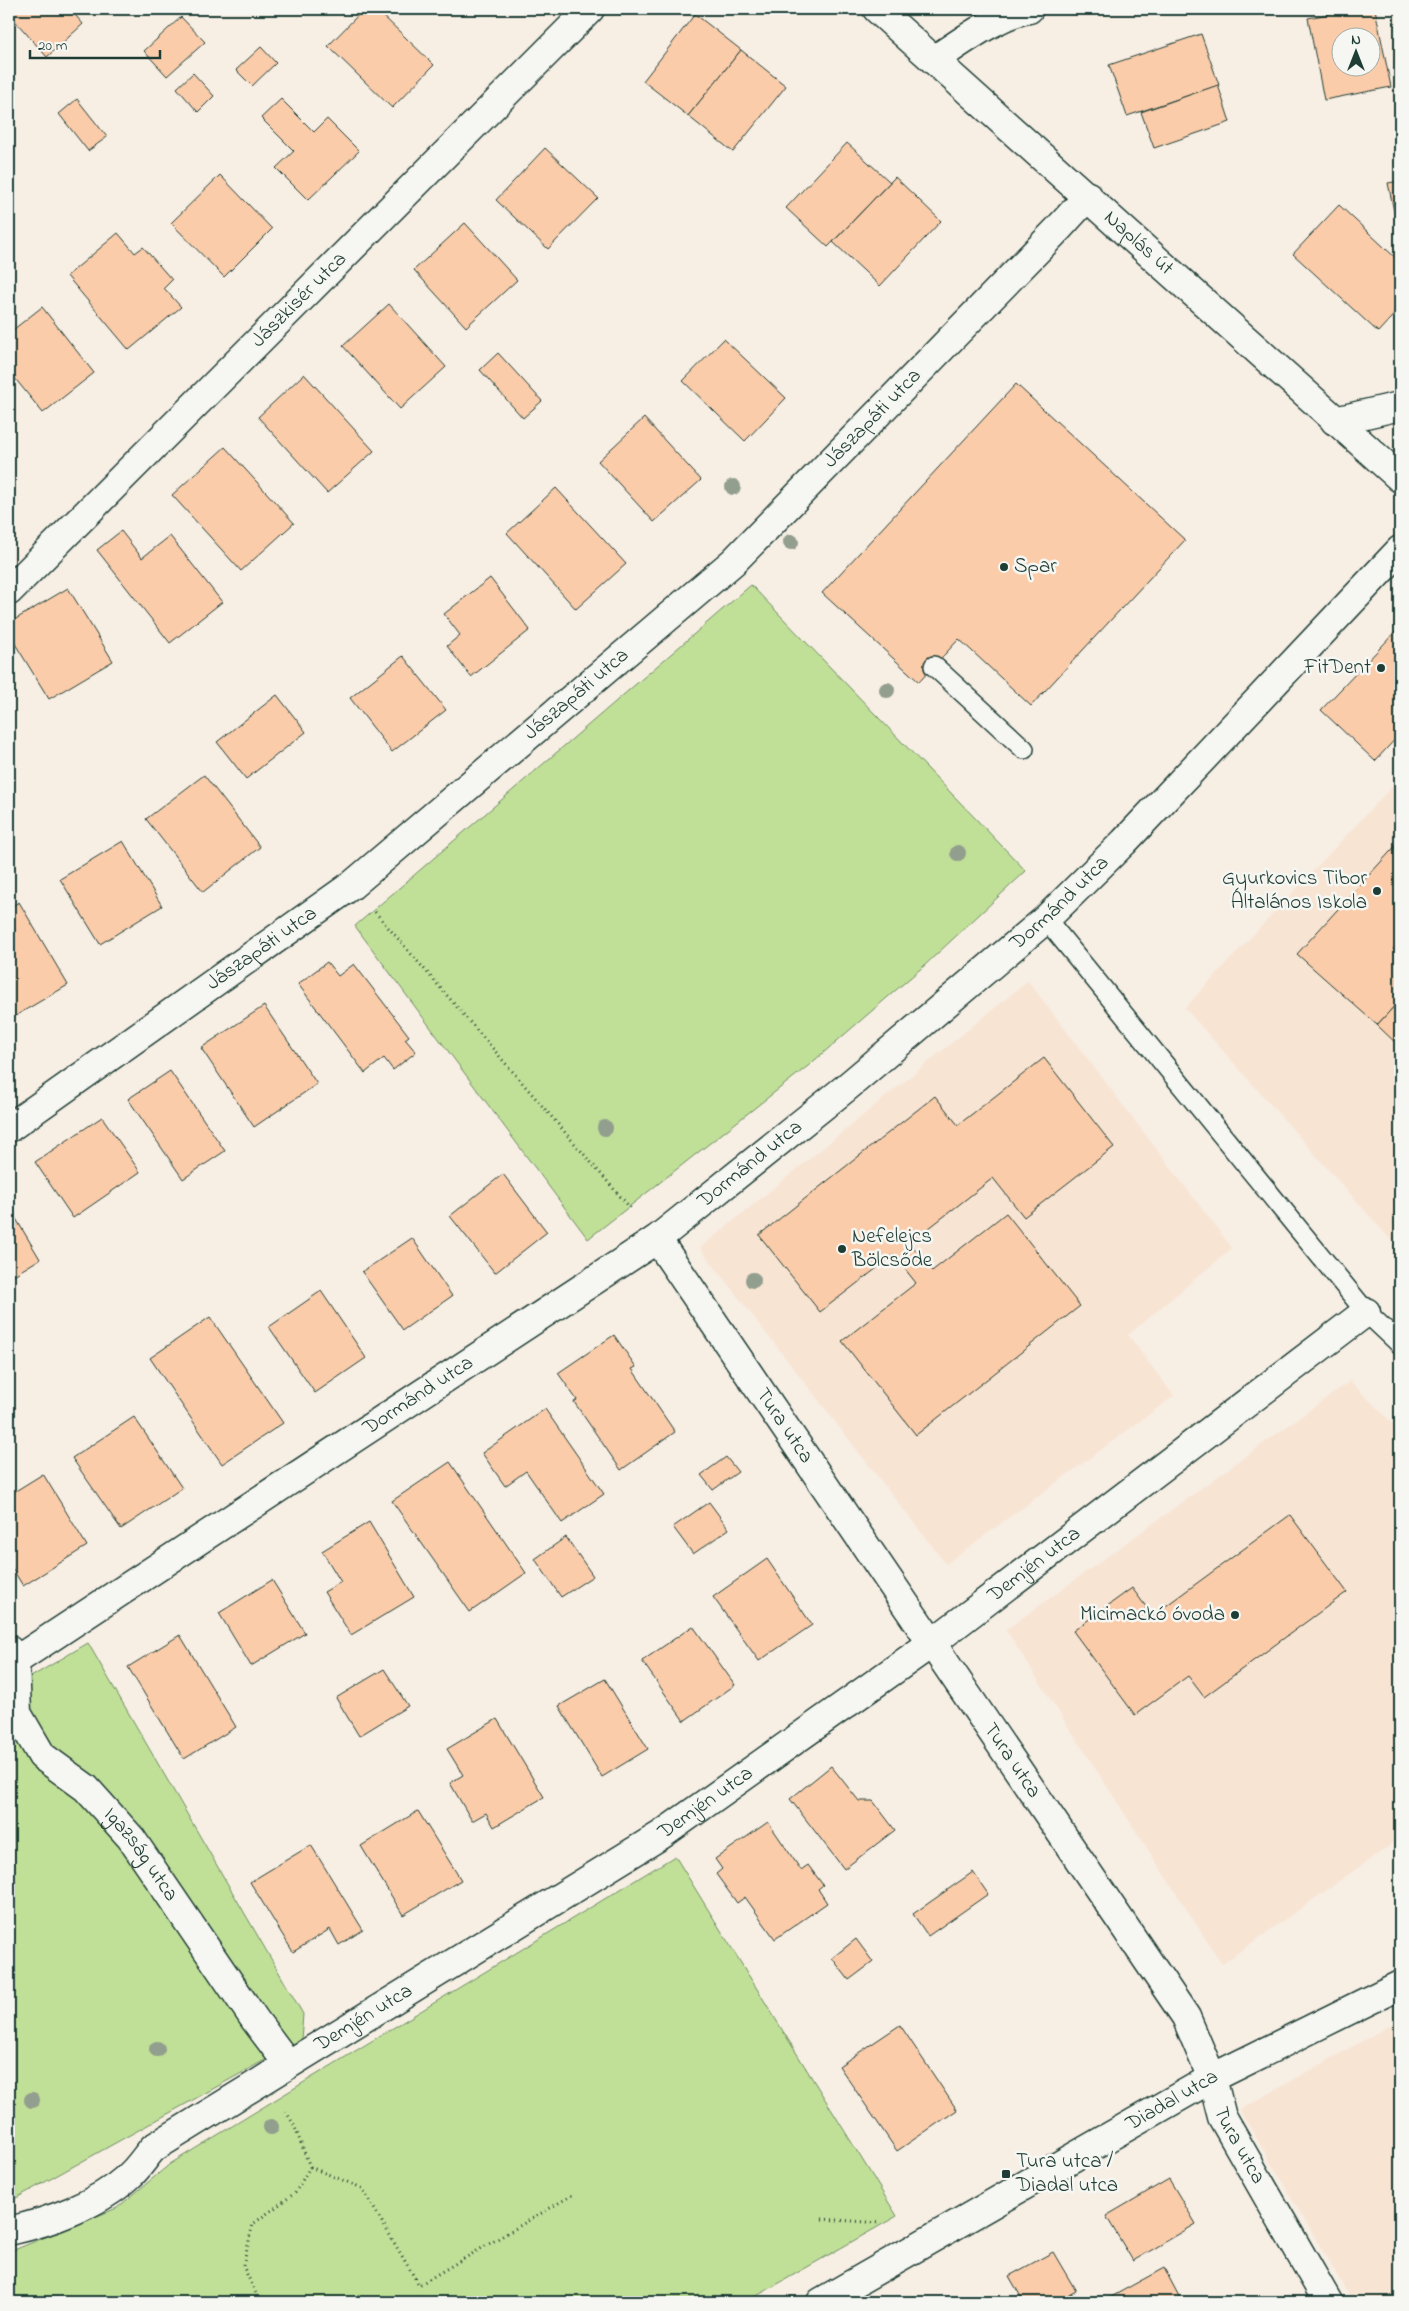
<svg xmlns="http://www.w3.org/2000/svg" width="1409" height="2311" font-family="'Indie Flower',sans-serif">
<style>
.built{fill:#f8e4d3}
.green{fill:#c0df97;stroke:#708e66}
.building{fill:#fbccaa;stroke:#1f3d34;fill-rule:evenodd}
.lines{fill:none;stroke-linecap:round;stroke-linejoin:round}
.service-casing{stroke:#1f3d34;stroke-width:22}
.minor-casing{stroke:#1f3d34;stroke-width:31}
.tertiary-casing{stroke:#1f3d34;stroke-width:31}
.path{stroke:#1f3d34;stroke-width:3;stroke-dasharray:1 4;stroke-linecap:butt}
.service{stroke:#f6f6f2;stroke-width:19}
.minor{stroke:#f6f6f2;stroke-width:28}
.tertiary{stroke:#f6f6f2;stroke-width:28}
.tree{fill:#929e8e}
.poi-dot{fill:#1f3d34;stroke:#f6f6f2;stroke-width:2}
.labels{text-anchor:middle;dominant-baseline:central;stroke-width:5;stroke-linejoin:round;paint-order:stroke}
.street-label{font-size:21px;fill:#1f3d34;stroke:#f6f6f2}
.poi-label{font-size:21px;fill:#1f3d34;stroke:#f6f6f2;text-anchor:start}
</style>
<rect width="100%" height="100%" fill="#f7eee4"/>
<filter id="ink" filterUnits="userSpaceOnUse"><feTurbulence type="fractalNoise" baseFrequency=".02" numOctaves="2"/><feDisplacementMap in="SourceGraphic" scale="10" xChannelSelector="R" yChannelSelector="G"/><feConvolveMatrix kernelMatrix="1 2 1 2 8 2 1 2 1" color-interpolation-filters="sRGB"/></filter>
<g filter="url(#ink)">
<!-- built -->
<g class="built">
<path d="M1400,778V1250L1185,1008Z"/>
<path d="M1028,981L1232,1248L1128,1335L1174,1396L946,1564L700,1248Z"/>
<path d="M1350,1381L1400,1431V1838L1222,1964L1006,1630Z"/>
<path d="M1400,2020V2302H1353L1240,2110Z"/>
</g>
<!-- green -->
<g class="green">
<path d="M751,585L1026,871L925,965L808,1066L588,1239L355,926Z"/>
<path d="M88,1643L303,2014L301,2040L9,2202V1690Z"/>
<path d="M675,1856L897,2216L746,2302H9V2252L117,2208L170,2164Z"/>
</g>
<!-- building -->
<g class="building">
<path d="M9,9H70L83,24L47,57L9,14Z"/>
<path d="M364,9H376L434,65L392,108L328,46Z"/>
<path d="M1354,9H1375L1391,87L1324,100L1308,18ZM1342,38H1372V68H1342Z"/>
<path d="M695,14L741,50L688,116L643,81Z"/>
<path d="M181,17L205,42L167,76L144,51Z"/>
<path d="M1201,34L1219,85L1127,116L1109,65Z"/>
<path d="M261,47L276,63L252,86L236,70Z"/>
<path d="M741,50L786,86L733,152L688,116Z"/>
<path d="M193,73L214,96L198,112L177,88Z"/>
<path d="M1218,85L1230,122L1154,148L1141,112Z"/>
<path d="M77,99L107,137L88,151L59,114Z"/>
<path d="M281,99L314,132L327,119L359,151L308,200L276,168L294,151L261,118Z"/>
<path d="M847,143L890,182L828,247L786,208Z"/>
<path d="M545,148L598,198L548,249L496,200Z"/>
<path d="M220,175L272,229L224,277L171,223Z"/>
<path d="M895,177L941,221L880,286L833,242Z"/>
<path d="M1400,181V220L1396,221L1388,183Z"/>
<path d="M1339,205L1400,262V308L1378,332L1293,254Z"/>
<path d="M465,223L517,280L466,327L414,270Z"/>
<path d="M118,233L135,253L143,247L172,280L164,288L181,307L129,350L67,276Z"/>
<path d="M389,304L446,367L400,409L343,346Z"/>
<path d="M42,307L94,373L43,413L9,371V333Z"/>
<path d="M724,339L786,398L745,441L683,381Z"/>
<path d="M498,353L542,401L523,418L480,370Z"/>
<path d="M304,374L374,451L327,493L258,417Z"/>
<path d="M1016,384L1185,540L1031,706L959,639L919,682L822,593Z"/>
<path d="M644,418L701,480L654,522L598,461Z"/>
<path d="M225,447L294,523L241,571L172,495Z"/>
<path d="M556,488L626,564L576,609L507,533Z"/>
<path d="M121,531L142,558L170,536L222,602L170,643L97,550Z"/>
<path d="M490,578L530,630L471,677L447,646L460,635L444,614Z"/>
<path d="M68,588L113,661L49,699L9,634V623Z"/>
<path d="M1400,627V734L1375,761L1321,710Z"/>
<path d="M403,656L446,710L392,752L350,698Z"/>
<path d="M277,695L306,732L246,779L217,742Z"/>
<path d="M204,775L260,847L203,892L146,819Z"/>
<path d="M123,841L162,906L100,944L60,879Z"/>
<path d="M1400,841V941L1393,949L1400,956V1000L1377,1025L1297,954Z"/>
<path d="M19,902L68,985L10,1019L9,908Z"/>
<path d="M327,962L338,976L354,964L409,1036L405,1039L416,1052L393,1070L384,1058L365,1073L298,984Z"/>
<path d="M1400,1000V1047L1377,1025Z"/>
<path d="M264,1006L317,1084L254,1127L201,1048Z"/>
<path d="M1044,1058L1114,1147L1024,1217L993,1178L910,1243L932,1271L1006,1213L1080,1306L916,1435L842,1341L916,1283L894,1255L820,1312L759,1235L935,1096L958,1125Z"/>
<path d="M170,1071L225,1151L183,1179L128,1099Z"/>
<path d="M102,1117L140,1172L73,1218L35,1162Z"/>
<path d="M503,1174L547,1232L495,1273L450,1216Z"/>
<path d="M9,1207L40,1259L9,1278Z"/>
<path d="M412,1238L452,1296L403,1330L362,1272Z"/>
<path d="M321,1291L366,1358L315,1393L269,1327Z"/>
<path d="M210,1317L283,1423L222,1464L150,1358Z"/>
<path d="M614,1335L636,1367L632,1369L675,1432L621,1470L574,1402L577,1400L558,1373Z"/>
<path d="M545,1409L604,1494L562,1523L526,1471L505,1486L482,1453Z"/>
<path d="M134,1417L182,1488L121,1529L72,1458Z"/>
<path d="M726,1457L738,1472L713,1490L701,1475Z"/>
<path d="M450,1462L526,1573L470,1612L392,1501Z"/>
<path d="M43,1474L87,1546L23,1586L9,1563V1495Z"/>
<path d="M709,1502L729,1529L693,1554L673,1527Z"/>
<path d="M1290,1515L1347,1592L1204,1697L1188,1676L1135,1715L1073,1631L1132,1588L1147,1608L1142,1611L1148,1619Z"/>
<path d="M369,1522L414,1597L351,1635L324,1592L341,1582L322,1551Z"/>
<path d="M566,1537L593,1576L561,1597L535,1559Z"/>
<path d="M767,1559L812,1625L759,1661L713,1597Z"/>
<path d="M272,1580L305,1633L251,1666L219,1613Z"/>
<path d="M693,1626L735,1685L684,1721L642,1661Z"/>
<path d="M180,1635L236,1727L184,1759L128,1667Z"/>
<path d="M384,1669L408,1706L359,1736L336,1698Z"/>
<path d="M605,1679L648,1749L602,1777L559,1706Z"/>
<path d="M497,1719L544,1797L494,1827L486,1813L472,1821L450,1783L463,1775L447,1749Z"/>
<path d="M831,1766L859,1801H873L895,1830L844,1869L790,1799Z"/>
<path d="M418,1811L461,1880L403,1915L361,1846Z"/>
<path d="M768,1822L801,1870L808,1865L823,1885L818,1889L827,1903L775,1939L745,1897L737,1903L716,1874L722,1869L715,1859Z"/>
<path d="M311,1845L363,1930L339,1945L330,1929L293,1952L250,1882Z"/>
<path d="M973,1872L988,1894L928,1936L913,1914Z"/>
<path d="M856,1939L873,1962L849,1980L832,1958Z"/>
<path d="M900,2025L957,2110L897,2151L839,2066Z"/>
<path d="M1169,2179L1196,2224L1133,2261L1106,2216Z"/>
<path d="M1053,2252L1076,2291L1056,2302H1024L1009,2276Z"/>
<path d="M1164,2268L1182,2302H1102Z"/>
</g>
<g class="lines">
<defs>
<g id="service">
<path d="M934,666L1024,749"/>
<path d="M1046,919L1366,1312L1400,1344"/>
</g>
<g id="minor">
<path d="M934,60C960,43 998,14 1029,9"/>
<path d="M1335,421L1400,406"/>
<path id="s1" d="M9,591L590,9"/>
<path id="s2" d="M9,1128L352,885L733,562L1058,229L1088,196"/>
<path id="s3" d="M657,1239L1186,2017L1212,2078L1222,2117L1328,2302"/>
<path id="s4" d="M9,1650L15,1661L17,1713L42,1756L86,1788L131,1838L255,2020L288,2064"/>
<path id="s5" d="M9,1665L657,1239L847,1087L1046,919L1124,842L1400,550"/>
<path id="s6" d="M9,2231C49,2222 97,2205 128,2177C138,2169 145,2157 153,2148L661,1835L932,1643L1366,1312"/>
</g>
<g id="tertiary">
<path id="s7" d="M877,9L1400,478"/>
<path id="s8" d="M821,2302L1212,2078L1400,1985"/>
</g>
</defs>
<!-- service casing -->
<use href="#service" class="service-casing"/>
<!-- minor casing -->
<use href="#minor" class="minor-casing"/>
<!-- tertiary casing -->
<use href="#tertiary" class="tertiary-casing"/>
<!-- path -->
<g class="path">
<path d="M375,912L632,1210"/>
<path d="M310,2167L362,2188L419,2285L574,2194"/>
<path d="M822,2219L881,2223"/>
<path d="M260,2302L243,2266L253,2224L295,2193L310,2167L294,2125L285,2110"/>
</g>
<!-- service -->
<use href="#service" class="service"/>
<!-- minor -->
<use href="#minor" class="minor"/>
<!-- tertiary -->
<use href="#tertiary" class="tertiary"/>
</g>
<!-- trees -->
<g class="tree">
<circle cx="733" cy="487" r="8"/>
<circle cx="791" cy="542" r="8"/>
<circle cx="887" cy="690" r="8"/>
<circle cx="958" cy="853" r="8"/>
<circle cx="605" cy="1128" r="8"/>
<circle cx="753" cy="1280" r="8"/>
<circle cx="157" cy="2049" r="8"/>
<circle cx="32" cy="2100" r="8"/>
<circle cx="271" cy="2127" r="8"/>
</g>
</g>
<!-- markers -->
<g class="poi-dot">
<circle cx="1004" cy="567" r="5"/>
<circle cx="1381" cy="668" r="5"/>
<circle cx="1377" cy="891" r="5"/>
<circle cx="842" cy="1249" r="5"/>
<circle cx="1235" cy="1615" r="5"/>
<rect x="1001" y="2169" width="10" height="10" rx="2.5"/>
</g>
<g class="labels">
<!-- street labels -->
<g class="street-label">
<text stroke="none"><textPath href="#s7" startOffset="351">Naplás út</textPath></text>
<text stroke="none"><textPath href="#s1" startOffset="411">Jászkisér utca</textPath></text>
<text stroke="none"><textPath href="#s2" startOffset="1120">Jászapáti utca</textPath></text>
<text stroke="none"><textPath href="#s2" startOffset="715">Jászapáti utca</textPath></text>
<text stroke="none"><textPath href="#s5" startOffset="1300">Dormánd utca</textPath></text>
<text stroke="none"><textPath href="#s2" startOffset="310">Jászapáti utca</textPath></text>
<text stroke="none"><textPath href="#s5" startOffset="895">Dormánd utca</textPath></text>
<text stroke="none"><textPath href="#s5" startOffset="490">Dormánd utca</textPath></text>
<text stroke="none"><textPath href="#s3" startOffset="226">Tura utca</textPath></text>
<text stroke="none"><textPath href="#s6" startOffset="1228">Demjén utca</textPath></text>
<text stroke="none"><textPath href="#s3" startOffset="631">Tura utca</textPath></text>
<text stroke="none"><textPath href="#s6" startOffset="822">Demjén utca</textPath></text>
<text stroke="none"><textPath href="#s4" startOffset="255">Igazság utca</textPath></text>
<text stroke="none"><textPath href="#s6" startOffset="418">Demjén utca</textPath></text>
<text stroke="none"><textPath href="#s8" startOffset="405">Diadal utca</textPath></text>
<text stroke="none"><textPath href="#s3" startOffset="1080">Tura utca</textPath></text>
</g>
<!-- poi labels -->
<g class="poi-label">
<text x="1014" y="567">Spar</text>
<text x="1371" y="668" text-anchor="end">FitDent</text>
<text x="1367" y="879" text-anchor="end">Gyurkovics Tibor<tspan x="1367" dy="24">Általános Iskola</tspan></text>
<text x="852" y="1237">Nefelejcs<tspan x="852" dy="24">Bölcsőde</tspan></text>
<text x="1225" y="1615" text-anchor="end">Micimackó óvoda</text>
<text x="1016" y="2162">Tura utca /<tspan x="1016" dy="24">Diadal utca</tspan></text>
</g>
</g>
<!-- margin -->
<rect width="1409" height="2311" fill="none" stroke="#f6f6f2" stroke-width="30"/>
<rect x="15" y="15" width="1379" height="2281" fill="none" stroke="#1f3d34" stroke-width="2" filter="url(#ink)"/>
<!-- north arrow -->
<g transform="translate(1356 52)"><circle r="24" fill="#f6f6f2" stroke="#a0aca6"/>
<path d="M0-4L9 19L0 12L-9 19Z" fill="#1f3d34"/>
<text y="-8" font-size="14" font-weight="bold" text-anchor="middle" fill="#1f3d34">N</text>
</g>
<!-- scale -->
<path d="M30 50v8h130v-8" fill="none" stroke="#1f3d34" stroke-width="2.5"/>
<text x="38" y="50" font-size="15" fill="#1f3d34" stroke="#f6f6f2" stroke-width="4" paint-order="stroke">20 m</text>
</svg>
